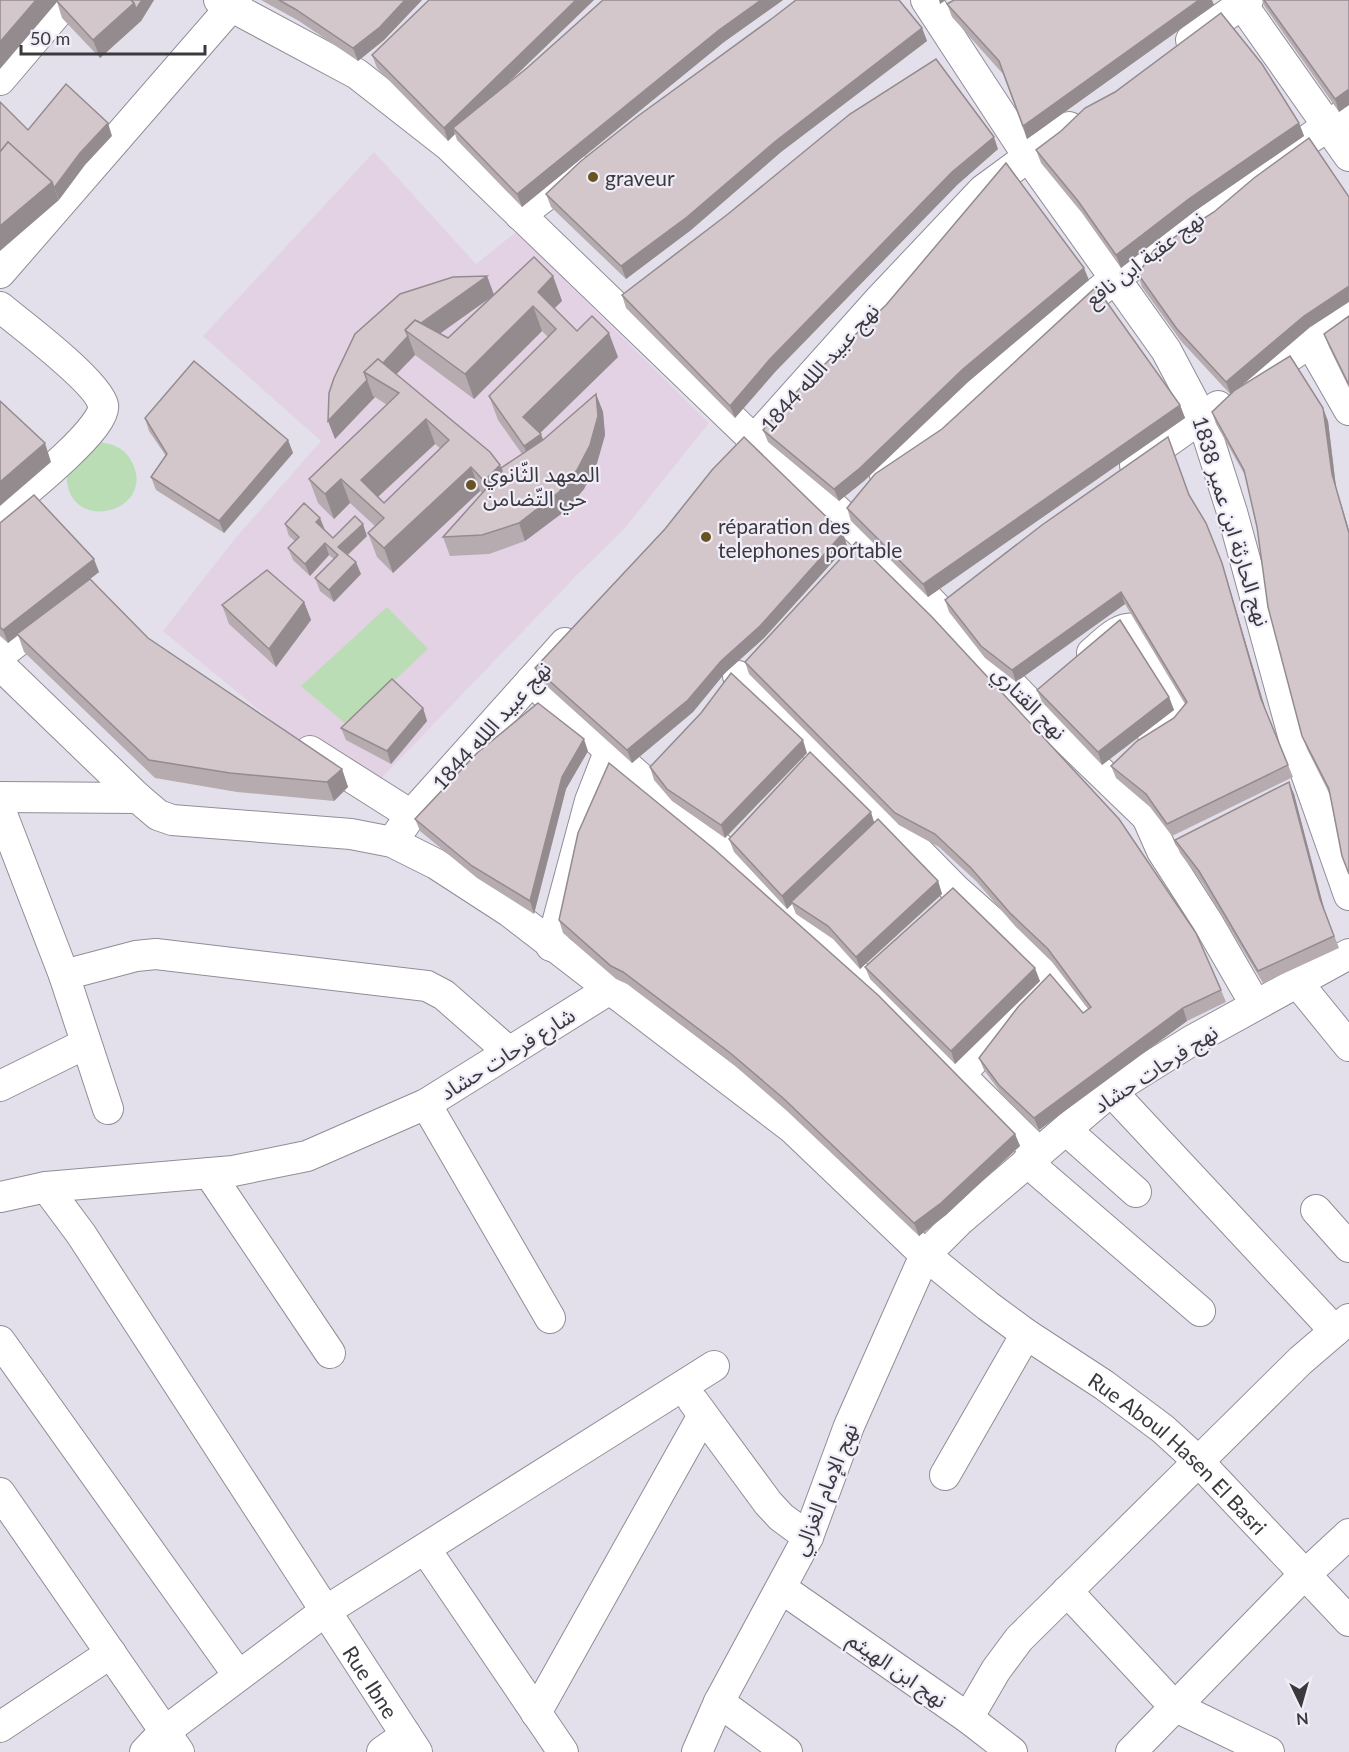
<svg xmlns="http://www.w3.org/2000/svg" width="1349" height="1752" font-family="Lato,'Noto Sans Arabic',sans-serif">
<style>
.education{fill:#e2d2e4}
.green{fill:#bbddb5}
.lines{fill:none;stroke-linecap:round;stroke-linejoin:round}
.minor-casing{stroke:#908d97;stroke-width:32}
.minor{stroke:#fff;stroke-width:30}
.wall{fill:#b6abaf;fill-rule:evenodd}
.shaded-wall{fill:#948b8f}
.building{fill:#d4c7cc;stroke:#948b8f;stroke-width:1.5;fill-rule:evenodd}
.poi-dot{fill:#675422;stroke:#f0edf8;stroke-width:2}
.labels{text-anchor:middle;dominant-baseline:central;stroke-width:4.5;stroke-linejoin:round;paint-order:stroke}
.poi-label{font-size:21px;fill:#3a393d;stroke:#f0edf8;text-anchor:start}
.street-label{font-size:21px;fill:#3a393d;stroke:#f0edf8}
</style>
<rect width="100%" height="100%" fill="#e3e0eb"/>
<!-- education -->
<path class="education" d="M374,152L476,264L516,232L709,423L624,529L576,576L373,787L275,723L163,631L233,541L321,441L203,336Z"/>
<!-- green -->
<g class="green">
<path d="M100,442C115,444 126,449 133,464C156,515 60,537 67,468Z"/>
<path d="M387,607L428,649L347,725L301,686Z"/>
</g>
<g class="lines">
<defs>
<g id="minor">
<path d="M219,0L357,74L449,146L754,440L830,504L893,563L1030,704L1147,817L1162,851L1207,921L1255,1004"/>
<path d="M926,0L1028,156L1166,350L1202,418L1232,512L1294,739L1349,895"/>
<path d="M1239,0L1349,156"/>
<path d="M1191,40L1248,0"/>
<path d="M0,80L68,0"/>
<path d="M520,215L579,170"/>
<path d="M0,273L237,0"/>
<path d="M0,307C21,324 98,382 103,405C109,426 18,498 0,513"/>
<path d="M1310,342L1349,410"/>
<path d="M1255,380L1349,316"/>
<path d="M753,441L880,299L983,190L1069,127"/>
<path d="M1135,465L1218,406"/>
<path d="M885,475C989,376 1101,286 1218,202C1261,170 1306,142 1349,111"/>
<path d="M1092,653C1104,643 1121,623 1138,630L1182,709L1180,714L1153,735"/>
<path d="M0,655L50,616"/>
<path d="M0,665L138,798"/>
<path d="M738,676L821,753L956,890L1053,976L1052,981L960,1074"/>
<path d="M531,681L724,852L804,931L871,987L1039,1153"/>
<path d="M310,751L411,815"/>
<path d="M0,797L138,798L158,815L172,820L351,834L392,842L436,864L510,912L610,989"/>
<path d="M0,809L64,975L108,1109"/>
<path d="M392,842L411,815L565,643"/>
<path d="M551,946L590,801L609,752"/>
<path d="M64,975L136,956L156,954L427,986L444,995L509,1052"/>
<path d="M1054,978L1078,1002"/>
<path d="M1297,982L1349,1046"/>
<path d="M0,1086L85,1044"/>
<path d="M1111,1091L1335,1331"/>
<path d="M426,1104L550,1318"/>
<path d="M1066,1130L1136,1192"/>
<path d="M1027,1162L1200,1311"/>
<path d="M209,1173L330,1353"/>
<path id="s1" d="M46,1187L81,1234L417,1752"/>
<path id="s2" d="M0,1197L46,1187L233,1171L307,1156L426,1104L610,989L792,1128L925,1255L988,1306L1026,1334L1104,1385L1163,1429L1198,1461L1349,1621"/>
<path d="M1316,1210L1349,1247"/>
<path d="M0,1341L238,1675"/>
<path d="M693,1401L768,1503L781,1517L808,1537"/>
<path d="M945,1475L1026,1334"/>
<path d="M0,1493L179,1752"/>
<path d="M426,1550L563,1752"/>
<path d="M781,1588L968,1718L1012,1752"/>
<path d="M1067,1591L1174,1706L1269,1752"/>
<path d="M719,1702L787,1752"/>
<path d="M536,1713L702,1417"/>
<path d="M968,1718L996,1670L1019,1639L1300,1361L1349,1319"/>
<path d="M0,1727L111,1653"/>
<path d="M145,1752L164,1732L324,1612L714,1366"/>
<path d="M382,1752L406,1735"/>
<path d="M697,1752L719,1702L808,1537L849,1426L925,1255L960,1220L1111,1091L1191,1041L1349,954"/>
<path d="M1131,1752L1293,1586L1349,1534"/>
</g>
</defs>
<!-- minor casing -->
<use href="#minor" class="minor-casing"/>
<!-- minor -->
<use href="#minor" class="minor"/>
</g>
<!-- wall -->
<g class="wall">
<path d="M0,0H154L141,21L100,58L62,18L57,2Z"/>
<path d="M261,0H422L384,40L358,61L299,21Z"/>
<path d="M429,0H594L506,85L527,68L603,0H783L724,42L522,207L457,140L455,134L448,141L377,68L372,55Z"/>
<path d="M1262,0H1349V105L1339,112L1265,7Z"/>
<path d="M947,4L1214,5L1027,139L1003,74L952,17Z"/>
<path d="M922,28L927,41L781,152L691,230L626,279L551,207L546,194Z"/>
<path d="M1299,123L1304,136L1195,211L1121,268L1082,213L1041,163L1036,150Z"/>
<path d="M998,149L957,185L775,372L735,418L626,308L622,295Z"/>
<path d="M1138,274L1309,328L1237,389L1328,421L1336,487L1330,795L1307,749L1302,736L1246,477L1216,424L1212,412L1231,395L1181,341L1142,287Z"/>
<path d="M487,276L494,295L440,333L448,338L553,276L562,301L554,309L577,331L618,357L540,433L543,440L596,394L603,412L605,435L597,463L584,489L565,511L525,541L489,554L450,556L443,537L482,493L480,491L393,573L377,557L368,533L375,526L350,503L334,519L318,503L309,479L387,405L375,397L335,439L334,378ZM542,331L548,337L489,396L498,420L522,454L502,471L500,465L396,374L415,355L474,399ZM435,444L441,449L384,503L378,497Z"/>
<path d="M1089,280L968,382L864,481L839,501L768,442L763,430Z"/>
<path d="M1349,316V388L1329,347L1324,334Z"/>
<path d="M1180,405L1185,418L928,597L851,521L847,508Z"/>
<path d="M145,418L288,440L293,453L224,533L156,490L151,477L166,456L149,431Z"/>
<path d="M1189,495L1226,576L1264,706L1293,777L1172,836L1150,807L1116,778L1111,766L1174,718L1185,704L1125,604L1016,682L985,658L949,612L945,600Z"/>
<path d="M0,523L99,572L78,588L148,638L342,769L348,787L334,801L237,792L155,778L24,652L18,635L8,643L0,636Z"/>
<path d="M285,524L325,530L333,538L367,536L348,555L361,574L334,602L320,591L315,578L334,559L329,555L310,576L293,560L288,548L295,541L289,536Z"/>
<path d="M843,533L847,546L764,638L725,673L693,712L632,763L540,680L535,668Z"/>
<path d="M304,602L311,620L276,667L229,624L222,605Z"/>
<path d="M745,662L1221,990L1226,1002L1187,1021L1039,1130L1004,1097L984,1070L979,1058L1083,1013L1088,1009L1052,962L1015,926L976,881L939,847L899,825L749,674Z"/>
<path d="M1037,690L1169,697L1174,710L1102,765L1042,702Z"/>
<path d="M423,708L427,721L391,764L346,740L341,728Z"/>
<path d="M588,751L566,789L534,914L477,878L420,831L415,819Z"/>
<path d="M807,753L725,838L672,801L654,780L650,767Z"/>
<path d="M1294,794L1324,909L1339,948L1263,983L1203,884L1180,853L1175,840Z"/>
<path d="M874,823L938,881L942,894L860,969L833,939L796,914L792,904L787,909L734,852L729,839Z"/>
<path d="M559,920L1015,1134L1020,1146L946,1215L919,1236L787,1111L734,1065L627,984L616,979L563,933Z"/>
<path d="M865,967L1040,981L955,1064L870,979Z"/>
</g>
<!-- shaded-wall -->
<g class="shaded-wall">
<path d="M36,0H56L57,2L0,69V42Z"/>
<path d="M142,0H154L141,21L100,58L93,40L134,3Z"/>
<path d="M405,0H422L384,40L358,61L353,48Z"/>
<path d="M576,0H594L457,132L453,128L455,134L448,141L444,128Z"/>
<path d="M761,0H783L724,42L522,207L517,194L719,30Z"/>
<path d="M939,0H946L940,4Z"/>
<path d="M1199,0H1212L1214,5L1027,139L1023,126Z"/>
<path d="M922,28L927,41L781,152L691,230L626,279L621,266L777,140Z"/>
<path d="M1349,89V105L1339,112L1335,99Z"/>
<path d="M108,123L112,136L85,165L59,200L54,188L80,153Z"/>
<path d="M1299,123L1304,136L1195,211L1121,268L1116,255L1190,198Z"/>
<path d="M994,137L998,149L957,185L775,372L735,418L730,406L770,359L952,172Z"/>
<path d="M52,182L59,200L0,251V226Z"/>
<path d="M1084,268L1089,280L968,382L864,481L839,501L834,489L963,369Z"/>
<path d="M487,276L494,295L424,345L418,326Z"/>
<path d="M553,276L562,301L546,316L538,292Z"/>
<path d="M1349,286V302L1309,328L1231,395L1226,382L1304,316Z"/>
<path d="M533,306L542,331L474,399L465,374Z"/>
<path d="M609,333L618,357L534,439L541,434L550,459L533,470L524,446L523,417Z"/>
<path d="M408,336L415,355L386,385L371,376Z"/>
<path d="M367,380L373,396L375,397L335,439L328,421Z"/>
<path d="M596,394L603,412L605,435L597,463L584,489L565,511L525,541L519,523Z"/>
<path d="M1180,405L1185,418L928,597L923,584Z"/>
<path d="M1323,408L1328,421L1336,487L1349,530V533L1332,474Z"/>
<path d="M426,419L435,444L370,504L361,480Z"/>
<path d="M288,440L293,453L224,533L219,521Z"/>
<path d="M45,443L51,462L0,506V482Z"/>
<path d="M500,465L508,490L493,505L484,481Z"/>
<path d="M471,467L480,491L393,573L384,548Z"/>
<path d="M341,479L350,503L334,519L325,494Z"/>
<path d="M320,518L325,530L316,522Z"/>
<path d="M363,524L367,536L343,559L338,547Z"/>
<path d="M843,533L847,546L764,638L725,673L693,712L632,763L627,750L721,661Z"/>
<path d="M325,543L329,555L310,576L305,564Z"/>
<path d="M94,559L99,572L8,643L3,630Z"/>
<path d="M356,562L361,574L334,602L329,590Z"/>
<path d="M1222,563L1226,576L1266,711L1261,699Z"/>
<path d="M1121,592L1125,604L1016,682L1012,670Z"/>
<path d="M304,602L311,620L276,667L269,649Z"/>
<path d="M1169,697L1174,710L1102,765L1098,752Z"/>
<path d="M423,708L427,721L391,764L387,751Z"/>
<path d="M584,739L588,751L566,789L534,914L530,901L562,777Z"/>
<path d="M803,740L807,753L725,838L721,825Z"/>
<path d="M342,769L348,787L334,801L327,782Z"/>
<path d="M1289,782L1294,794L1325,912L1320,899Z"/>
<path d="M871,812L875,825L791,902L792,904L787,909L782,896Z"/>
<path d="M938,881L942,894L860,969L856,957Z"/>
<path d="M1035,968L1040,981L955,1064L951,1051Z"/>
<path d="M1183,1008L1187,1021L1039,1130L1034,1118Z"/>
<path d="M1015,1134L1020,1146L946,1215L919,1236L914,1223Z"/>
</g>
<!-- building -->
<g class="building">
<path d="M0,0H36L0,42Z"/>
<path d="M56,0H131L134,3L93,40Z"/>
<path d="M131,0H142L136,9L134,3Z"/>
<path d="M279,0H405L380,27L353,48L295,9Z"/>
<path d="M429,0H576L444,128L372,55Z"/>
<path d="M603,0H761L719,30L517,194L453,128L527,68Z"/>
<path d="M796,0H899L922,28L777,140L687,217L621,266L546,194L581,161L638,116L774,17Z"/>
<path d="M954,0H1199L1023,126L999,61L947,4Z"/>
<path d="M1264,0H1349V89L1335,99Z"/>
<path d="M1221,13L1262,64L1299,123L1190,198L1116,255L1078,201L1036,150L1061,131L1085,108L1115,92Z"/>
<path d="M936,59L994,137L952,172L770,359L730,406L622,295L728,214L850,114Z"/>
<path d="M66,84L108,123L80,153L54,188L52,182L8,142L0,152V102L28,130Z"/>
<path d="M1309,138L1349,197V286L1304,316L1226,382L1177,329L1138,274L1154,250L1214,212L1254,178Z"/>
<path d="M8,142L52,182L0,226V152Z"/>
<path d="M1006,163L1084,268L963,369L860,468L834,489L763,430L798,390L886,305Z"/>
<path d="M534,257L553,276L538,292L577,331L592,316L609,333L523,417L541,434L524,446L489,396L556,329L533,306L465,374L405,330L415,320L448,338Z"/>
<path d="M487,276L421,323L415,320L405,330L408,336L383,363L378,359L364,372L367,380L328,421L329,393L334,378L355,334L400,294L453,277Z"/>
<path d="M1096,287L1180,405L923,584L847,508L875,474L942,429Z"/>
<path d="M1349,316V385L1324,334Z"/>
<path d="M1290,356L1323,408L1332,474L1349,533V874L1342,856L1329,789L1302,736L1268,607L1257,527L1244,470L1212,412L1235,390Z"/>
<path d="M378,359L490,452L500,465L484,481L471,467L384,548L368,533L384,518L341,479L325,494L309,479L399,393L364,372ZM426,419L449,440L384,503L361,480Z"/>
<path d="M194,361L288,440L219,521L151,477L167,454L145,418Z"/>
<path d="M596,394L598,416L590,445L577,470L559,492L519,523L482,535L443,537L502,471L501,468L543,440Z"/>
<path d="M0,401L45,443L0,482Z"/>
<path d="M744,437L843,533L760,626L721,661L688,700L627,750L535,668L665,529L712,470Z"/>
<path d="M1168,437L1189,495L1206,523L1222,563L1261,699L1288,765L1167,824L1146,794L1111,766L1137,741L1174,718L1187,702L1121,592L1012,670L981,646L945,600L1042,525Z"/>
<path d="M34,495L94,559L3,630L0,627V523Z"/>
<path d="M304,503L320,518L316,522L333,538L355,516L363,524L338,547L356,562L329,590L315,578L338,555L325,543L305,564L288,548L299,537L285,524Z"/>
<path d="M856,542L932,617L1119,819L1196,933L1221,990L1183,1008L1034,1118L999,1085L979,1058L1018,1007L1050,974L1083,1013L1091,1007L1048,949L1010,913L971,868L935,834L895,813L745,662Z"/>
<path d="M267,570L304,602L269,649L222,605Z"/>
<path d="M90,579L148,638L342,769L327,782L230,773L149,760L17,634Z"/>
<path d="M1120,620L1169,697L1098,752L1037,690Z"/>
<path d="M731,673L803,740L721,825L667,789L650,767L701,713Z"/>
<path d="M392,679L423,708L387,751L341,728Z"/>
<path d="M538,703L584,739L562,777L530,901L472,866L415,819L477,753Z"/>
<path d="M810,752L871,812L782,896L729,839Z"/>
<path d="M609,763L713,848L879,996L1015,1134L941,1203L914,1223L783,1098L729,1052L623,972L611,966L559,920L578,833Z"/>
<path d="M1289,782L1320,899L1334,936L1258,971L1199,871L1175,840Z"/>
<path d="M878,819L938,881L856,957L828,926L791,902Z"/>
<path d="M953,888L1035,968L951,1051L865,967Z"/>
</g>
<!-- markers -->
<g class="poi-dot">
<circle cx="593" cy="177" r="6"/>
<circle cx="471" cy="485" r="6"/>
<circle cx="706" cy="537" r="6"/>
</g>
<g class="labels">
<!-- poi labels -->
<g class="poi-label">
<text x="605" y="177">graveur</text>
<text x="483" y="473">المعهد الثّانوي<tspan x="483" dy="24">حي التّضامن</tspan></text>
<text x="718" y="525">réparation des<tspan x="718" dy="24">telephones portable</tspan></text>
</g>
<!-- street labels -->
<g class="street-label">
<text transform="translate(1144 258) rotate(-37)">نهج عقبة ابن نافع</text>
<text transform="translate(819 367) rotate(-48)">نهج عبيد اللله 1844</text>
<text transform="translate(1232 521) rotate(73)">نهج الحارثة ابن عمير 1838</text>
<text transform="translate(1030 702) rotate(45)">نهج القتاري</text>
<text transform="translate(491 725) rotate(-48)">نهج عبيد اللله 1844</text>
<text transform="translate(507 1053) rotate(-32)">شارع فرحات حشاد</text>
<text transform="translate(1155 1068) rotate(-33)">نهج فرحات حشاد</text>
<text stroke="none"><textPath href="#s2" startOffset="1392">Rue Aboul Hasen El Basri</textPath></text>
<text transform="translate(824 1489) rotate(-68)">نهج الإمام الغزالي</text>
<text transform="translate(898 1669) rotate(35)">نهج ابن الهيثم</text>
<text stroke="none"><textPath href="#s1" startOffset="592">Rue Ibne</textPath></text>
</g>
</g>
<!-- north arrow -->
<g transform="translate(1301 1704) rotate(175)" stroke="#f0edf8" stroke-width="4.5" paint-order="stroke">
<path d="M0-4.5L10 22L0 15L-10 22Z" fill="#3a393d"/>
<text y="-9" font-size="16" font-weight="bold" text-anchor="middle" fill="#3a393d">N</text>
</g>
<!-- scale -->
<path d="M21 45v9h184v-9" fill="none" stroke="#3a393d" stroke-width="3"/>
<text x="30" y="45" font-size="18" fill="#3a393d" stroke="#f0edf8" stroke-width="4.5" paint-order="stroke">50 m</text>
</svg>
